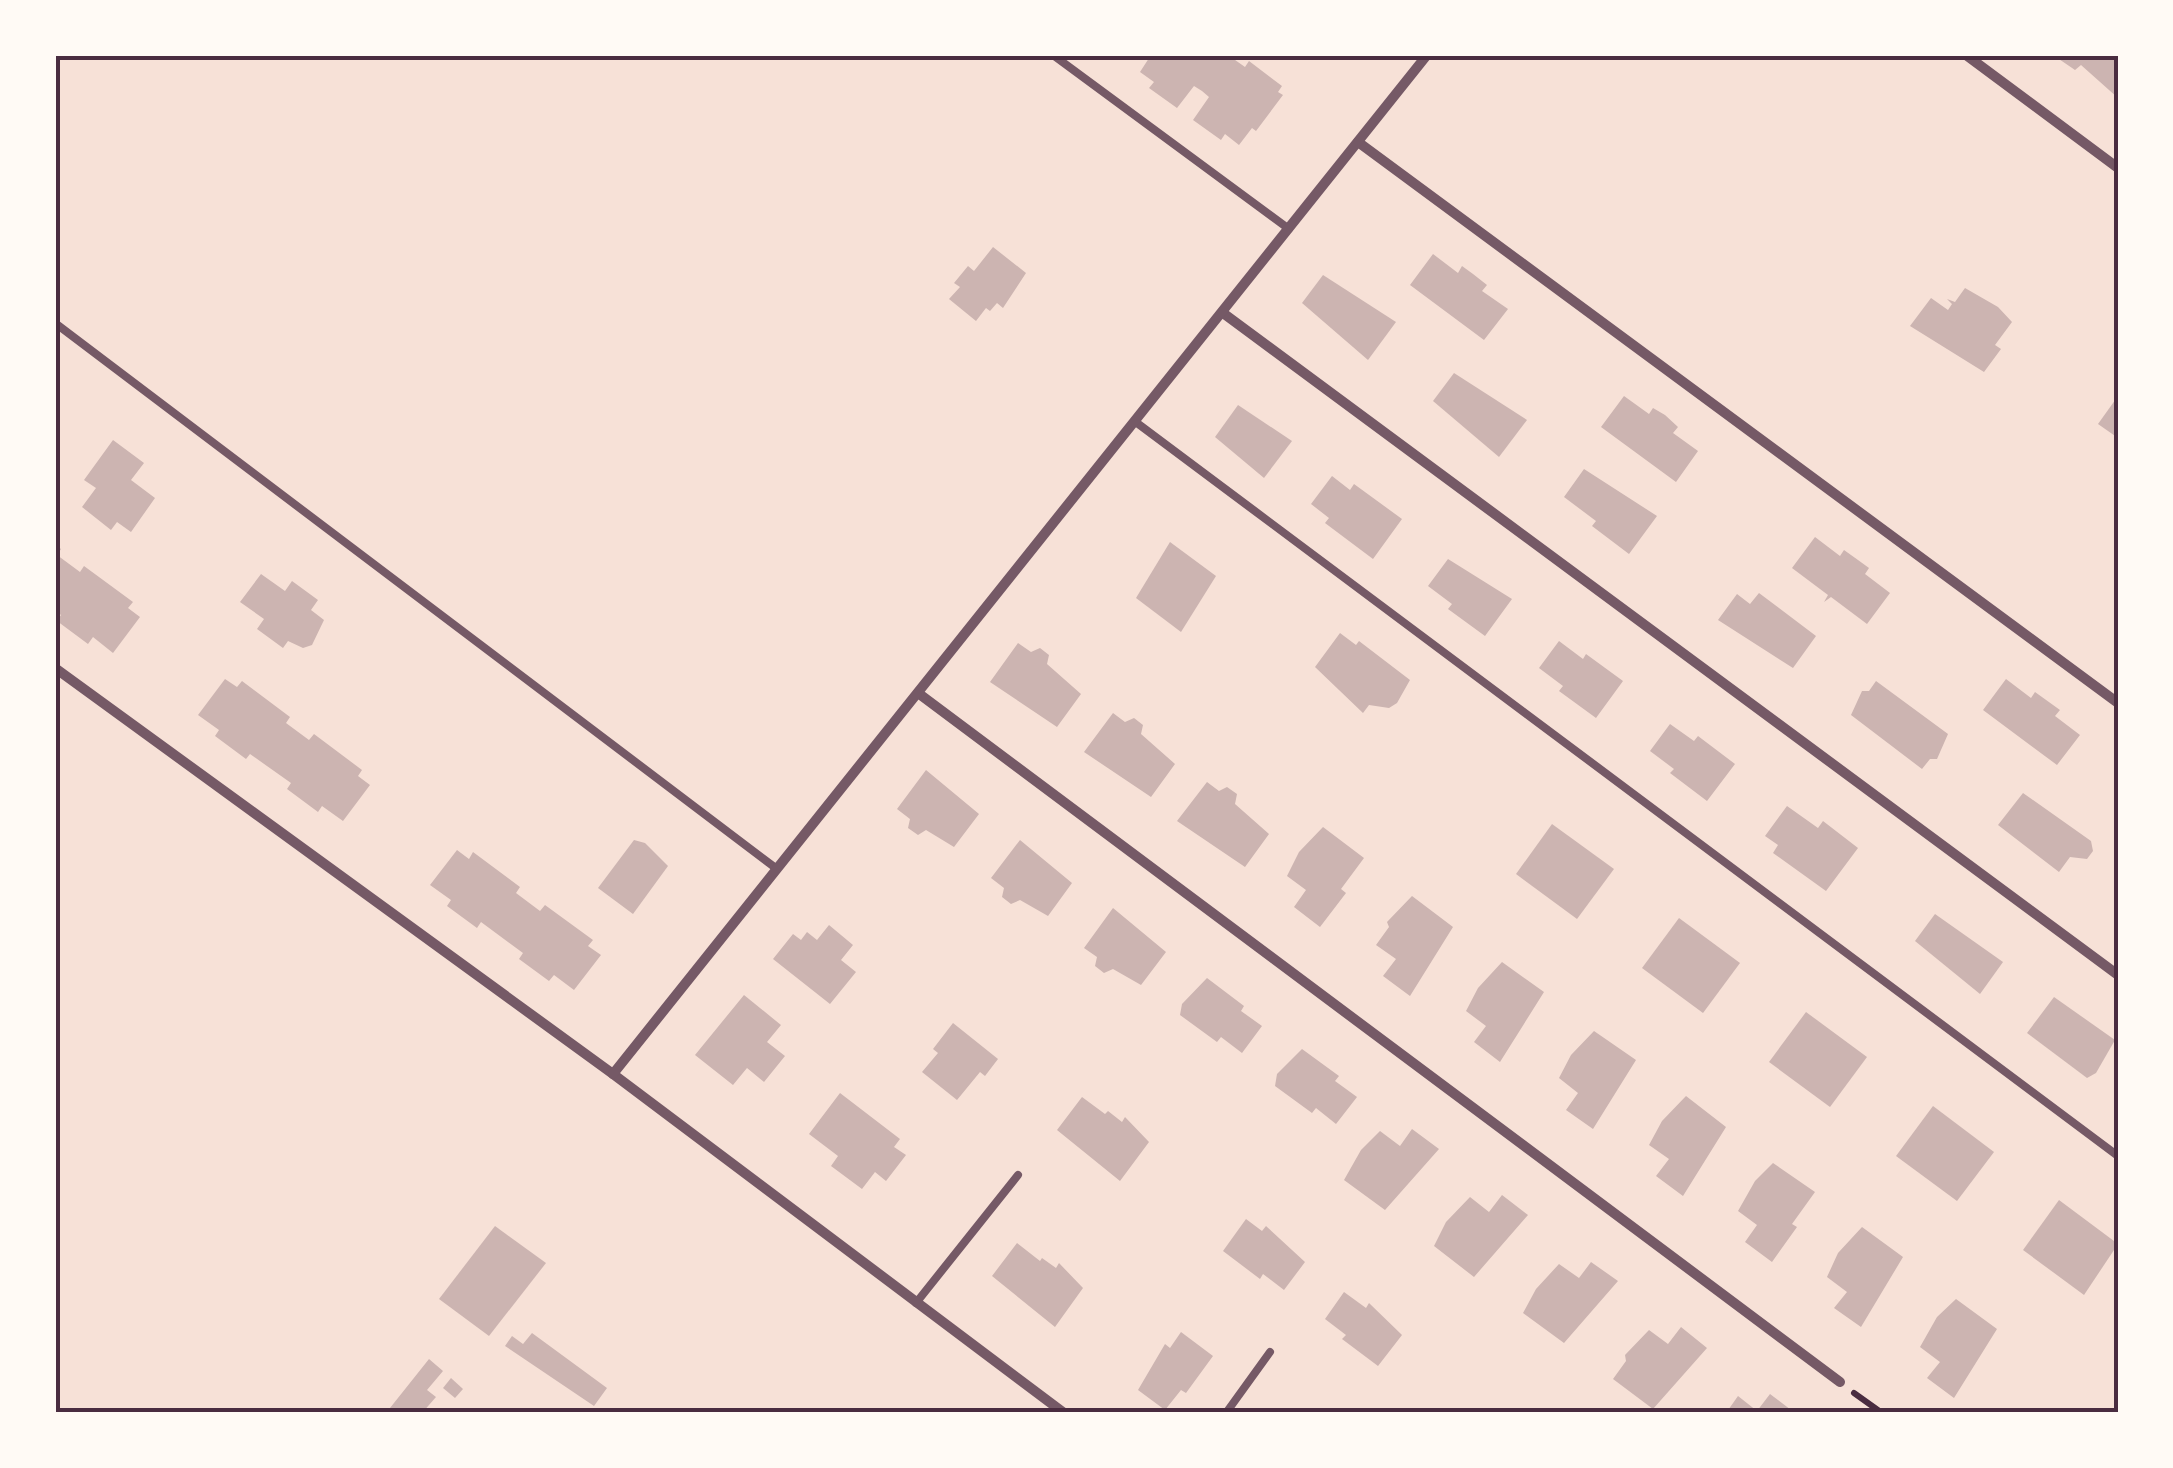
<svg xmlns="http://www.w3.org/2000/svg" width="2173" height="1468" font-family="'Fira Sans',sans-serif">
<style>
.building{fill:#ccb4b1}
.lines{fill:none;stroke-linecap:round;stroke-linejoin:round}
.path{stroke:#4a2c40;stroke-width:6}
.service{stroke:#755966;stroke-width:8}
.minor{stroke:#755966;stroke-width:10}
.neatline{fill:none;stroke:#4a2c40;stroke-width:4}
</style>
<rect width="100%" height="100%" fill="#f7e1d7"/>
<!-- building -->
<g class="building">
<path d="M1151,55H1228L1245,67L1249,61L1282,86L1278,92L1283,95L1256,131L1252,128L1239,145L1225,134L1221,140L1193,120L1209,97L1202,91L1194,86L1177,108L1149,88L1154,82L1140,72Z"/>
<path d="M2053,55H2118V98L2081,65L2075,70Z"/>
<path d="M993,247L1026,273L1003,308L997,303L990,311L986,308L976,321L949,299L960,287L954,283L968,266L974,271Z"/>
<path d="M1433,254L1458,273L1462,266L1473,274L1487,285L1482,291L1508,309L1484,340L1410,285Z"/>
<path d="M1323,275L1396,322L1368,360L1302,303Z"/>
<path d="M1965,288L1998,307L2012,322L1995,345L2001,349L1984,372L1910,326L1931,298L1948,310L1952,304L1947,299L1955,302Z"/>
<path d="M1454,373L1527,420L1499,457L1433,401Z"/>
<path d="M1624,396L1649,414L1653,408L1665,415L1678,427L1673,433L1698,451L1676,482L1601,427Z"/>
<path d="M2118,396V438L2098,424Z"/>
<path d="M1238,405L1292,441L1264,478L1215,437Z"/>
<path d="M113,440L144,463L131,480L155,498L131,532L117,522L111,530L82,507L96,488L84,480Z"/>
<path d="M1584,469L1657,516L1629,554L1592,526L1596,521L1564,497Z"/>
<path d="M1332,476L1350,490L1354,484L1402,519L1373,559L1325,523L1329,518L1311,504Z"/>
<path d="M1815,537L1840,556L1844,550L1858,560L1869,568L1865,574L1890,593L1867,624L1831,597L1824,602L1828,595L1792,568Z"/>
<path d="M1170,542L1216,576L1181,632L1136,598Z"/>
<path d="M55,545L61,549L57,555L80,572L84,566L133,602L128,608L140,617L113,653L93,637L88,644L57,621L61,615L55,610Z"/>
<path d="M1448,559L1512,599L1485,636L1448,609L1452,604L1428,586Z"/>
<path d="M261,574L285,591L292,581L318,600L311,610L324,620L312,645L303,648L288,641L283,648L257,629L264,619L240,602Z"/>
<path d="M1759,593L1816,636L1793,668L1718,620L1737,594L1750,604Z"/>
<path d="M1340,633L1356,645L1359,641L1410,680L1397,703L1389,708L1369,705L1363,713L1315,667Z"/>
<path d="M1559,641L1583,659L1586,654L1623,681L1596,718L1559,691L1563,686L1539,668Z"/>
<path d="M1018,643L1031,652L1040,648L1049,655L1047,664L1081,694L1057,727L990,682Z"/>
<path d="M225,679L237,687L242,681L290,717L286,723L309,740L314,734L362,770L358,776L370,785L343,821L322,806L318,812L287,789L291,783L250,754L246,759L215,736L219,730L198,715Z"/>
<path d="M2006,679L2031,698L2035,692L2060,710L2055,716L2080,735L2057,765L1983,710Z"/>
<path d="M1876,681L1948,734L1937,759H1930L1922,769L1851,715L1862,691H1869Z"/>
<path d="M1113,713L1125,722L1134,718L1143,725L1141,734L1175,764L1151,797L1084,752Z"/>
<path d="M1670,724L1694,741L1698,736L1735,764L1707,801L1670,773L1674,769L1650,751Z"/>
<path d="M926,770L979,814L954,847L926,830L918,835L908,828L910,819L897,809Z"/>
<path d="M1207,782L1219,791L1227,787L1237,794L1235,804L1269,834L1245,867L1177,821Z"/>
<path d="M2023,793L2091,841L2093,851L2087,859L2070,857L2059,872L1998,825Z"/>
<path d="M1787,806L1818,828L1823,821L1858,848L1826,891L1773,853L1778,845L1765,836Z"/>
<path d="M1552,824L1614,869L1577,919L1516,874Z"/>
<path d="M1323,827L1364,858L1341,889L1346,893L1320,927L1294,907L1306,890L1287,876L1299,852Z"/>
<path d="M634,840L645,843L668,866L633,914L598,888Z"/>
<path d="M1020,840L1072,883L1048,916L1020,900L1011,904L1002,897L1004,888L991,878Z"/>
<path d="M457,850L469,859L473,852L520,887L516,893L540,911L545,905L593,940L588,946L601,955L574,990L554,975L549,981L519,959L523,953L481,922L477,928L447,906L451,900L430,885Z"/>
<path d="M1412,896L1453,927L1410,996L1383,976L1396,959L1376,945L1389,927L1387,922Z"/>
<path d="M1113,908L1166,952L1141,985L1113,969L1104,973L1095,966L1097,957L1084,948Z"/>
<path d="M1935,914L2003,962L1980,994L1915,941Z"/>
<path d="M1679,918L1740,963L1703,1013L1642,968Z"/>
<path d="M829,925L853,945L841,960L856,972L830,1004L773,959L793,934L801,940L807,932L817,940Z"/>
<path d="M1502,962L1544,992L1500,1062L1474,1042L1486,1026L1466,1011L1478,988Z"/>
<path d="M1207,978L1244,1006L1241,1011L1262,1026L1242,1053L1221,1037L1217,1042L1180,1015L1182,1004Z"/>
<path d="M744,995L781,1025L767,1042L785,1056L764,1082L747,1068L733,1085L695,1055Z"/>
<path d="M2054,997L2115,1040L2096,1073L2087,1078L2027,1033Z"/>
<path d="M1806,1012L1867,1057L1830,1107L1769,1062Z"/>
<path d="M953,1023L998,1059L985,1076L980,1072L957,1100L922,1072L938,1053L933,1049Z"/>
<path d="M1594,1031L1636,1060L1593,1129L1566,1110L1578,1093L1559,1078L1571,1055Z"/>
<path d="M1302,1049L1339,1076L1335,1081L1357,1097L1336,1124L1316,1108L1312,1113L1275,1086L1277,1074Z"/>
<path d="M840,1093L900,1139L894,1147L906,1155L886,1181L875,1172L862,1189L831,1166L838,1156L809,1134Z"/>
<path d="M1686,1096L1726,1127L1683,1196L1656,1176L1669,1159L1649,1145L1662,1121Z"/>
<path d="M1082,1097L1105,1114L1108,1111L1122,1122L1125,1117L1149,1142L1120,1181L1057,1130Z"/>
<path d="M1933,1106L1994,1152L1957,1201L1896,1156Z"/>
<path d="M1412,1129L1439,1149L1385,1210L1344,1180L1361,1150L1380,1131L1400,1146Z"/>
<path d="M1773,1163L1815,1192L1792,1224L1797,1227L1772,1262L1745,1242L1757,1225L1738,1211L1755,1181Z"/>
<path d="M1502,1195L1528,1215L1474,1277L1434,1246L1446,1222L1470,1197L1489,1212Z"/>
<path d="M2059,1200L2118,1244L2084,1295L2023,1250Z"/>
<path d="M1246,1219L1262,1231L1266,1226L1305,1262L1284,1290L1263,1274L1260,1279L1223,1251Z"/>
<path d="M495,1226L546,1263L489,1336L439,1299Z"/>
<path d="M1862,1227L1903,1257L1861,1327L1834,1308L1847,1292L1827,1277L1838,1253Z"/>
<path d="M1017,1243L1040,1261L1042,1258L1056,1268L1059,1263L1083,1288L1055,1327L992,1276Z"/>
<path d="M1591,1262L1618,1281L1564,1343L1523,1313L1536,1289L1559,1264L1579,1278Z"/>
<path d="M1344,1292L1366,1308L1369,1303L1402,1335L1378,1366L1342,1339L1346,1335L1325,1319Z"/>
<path d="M1956,1299L1997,1329L1954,1398L1927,1378L1940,1362L1920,1347L1937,1317Z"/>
<path d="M1681,1327L1707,1348L1653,1409L1613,1379L1626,1361L1625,1355L1649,1330L1668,1344Z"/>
<path d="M1181,1332L1213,1356L1186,1393L1181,1390L1165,1410L1138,1390L1165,1344L1170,1348Z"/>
<path d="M532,1333L607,1388L594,1406L505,1346L512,1336L523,1344Z"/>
<path d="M429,1359L443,1371L427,1390L436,1397L422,1413H386Z"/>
<path d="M451,1378L463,1389L455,1398L443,1388Z"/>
<path d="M1770,1394L1795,1413H1726L1738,1396L1757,1411Z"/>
</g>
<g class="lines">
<!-- path -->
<path class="path" d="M1854,1393L1882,1413"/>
<!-- service -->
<g class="service">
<path d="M1053,55L1289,229"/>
<path d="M55,323L777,869"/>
<path d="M1137,423L2118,1156"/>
<path d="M916,1303L1018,1175"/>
<path d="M1226,1413L1270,1352"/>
</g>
<!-- minor -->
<g class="minor">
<path d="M1966,55L2118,168"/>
<path d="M1358,142L2118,703"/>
<path d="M1223,313L2118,975"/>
<path d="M55,668L613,1074L1064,1413"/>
<path d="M918,693L1840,1382"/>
<path d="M613,1074L1427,55"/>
</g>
</g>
<!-- border -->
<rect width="2173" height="1468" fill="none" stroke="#fffaf5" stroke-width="115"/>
<rect x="58" y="58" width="2058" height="1352" class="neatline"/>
</svg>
